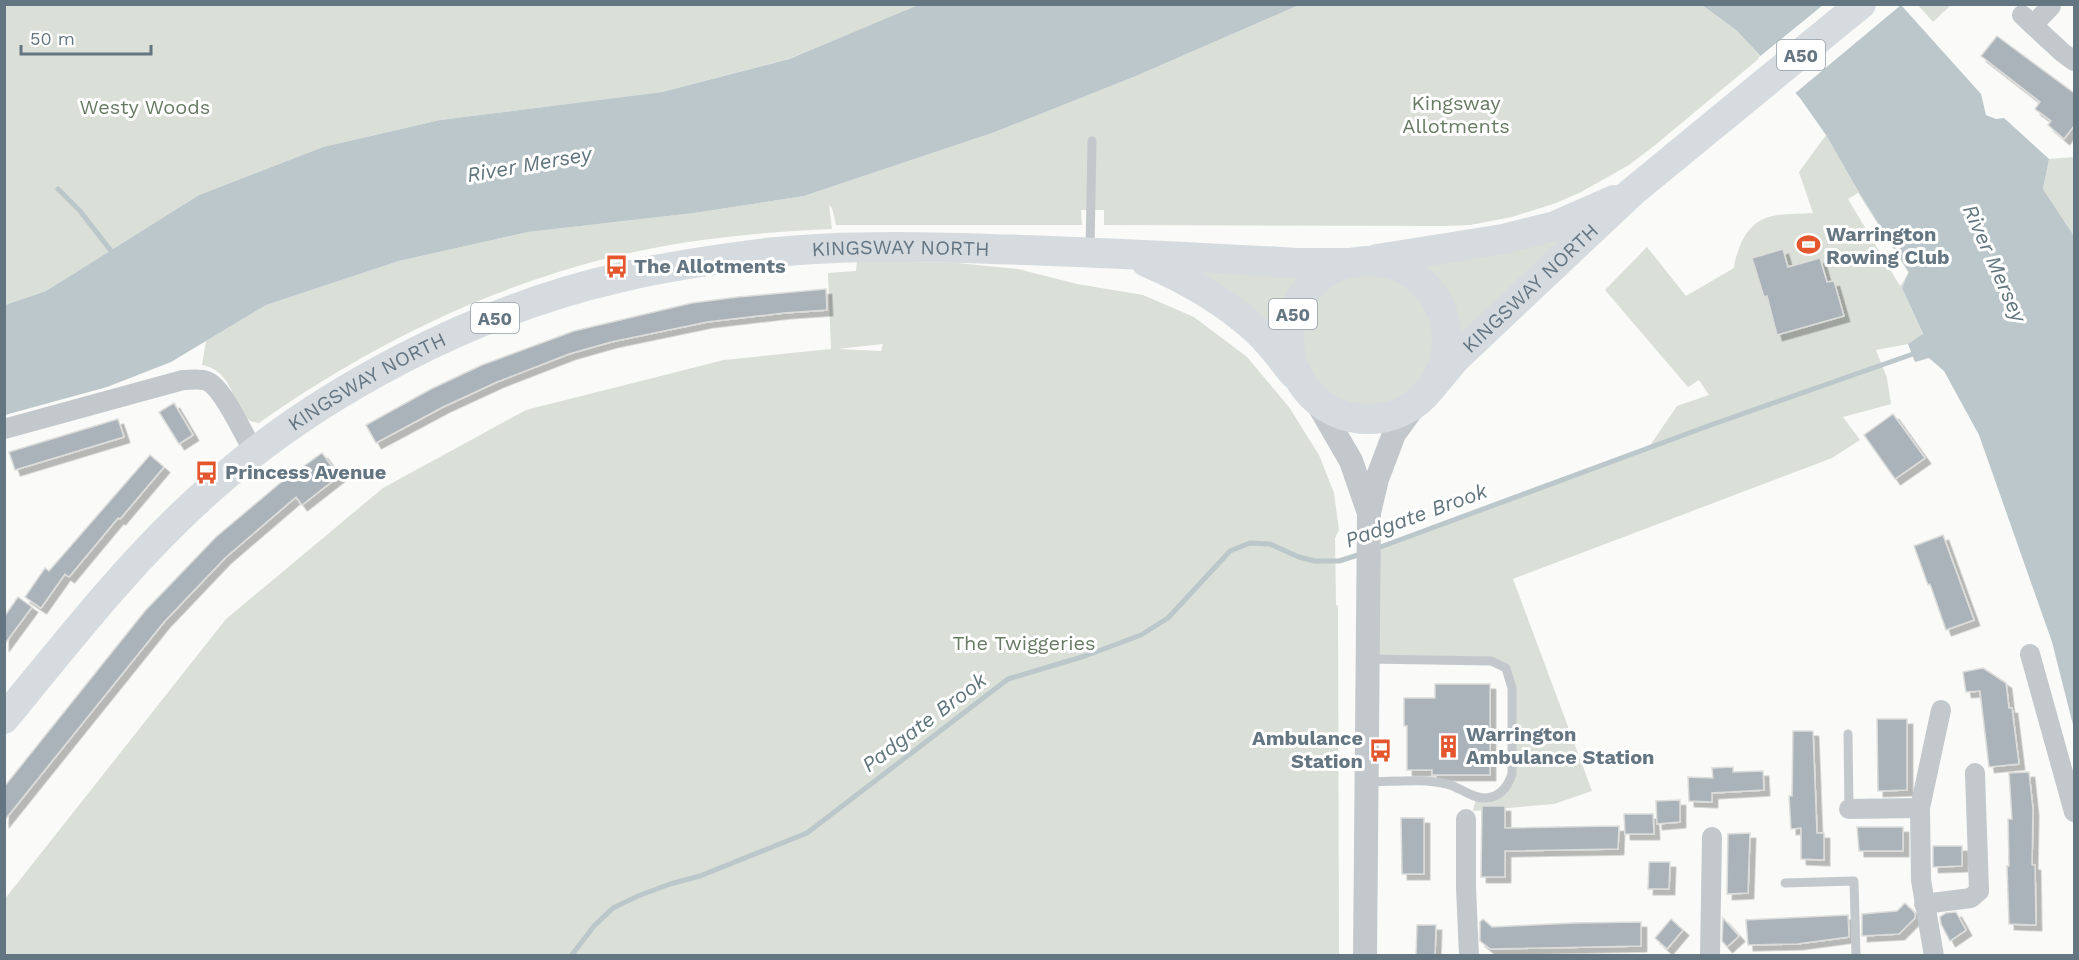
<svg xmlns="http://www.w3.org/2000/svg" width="2079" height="960" font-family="'Work Sans',sans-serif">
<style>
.green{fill:#dadfd7;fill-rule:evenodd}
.water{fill:#bbc7cb}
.pier{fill:#fafaf8}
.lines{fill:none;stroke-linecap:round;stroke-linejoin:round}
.stream{stroke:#bbc7cb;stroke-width:5}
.building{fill:#aab3b9;stroke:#dcdcda;stroke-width:1.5;filter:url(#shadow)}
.service{stroke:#c3c8cc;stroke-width:9}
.minor{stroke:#c3c8cc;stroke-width:20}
.tertiary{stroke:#c3c8cc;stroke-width:24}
.primary{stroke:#d6dbdf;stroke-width:30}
.labels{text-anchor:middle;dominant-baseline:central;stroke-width:6;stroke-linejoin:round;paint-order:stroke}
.shield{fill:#fff;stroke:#939fa8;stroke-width:1.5}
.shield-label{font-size:18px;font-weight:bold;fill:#657683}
.park-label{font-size:20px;fill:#687a64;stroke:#fff}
.poi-label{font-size:20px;font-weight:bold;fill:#657683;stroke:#fff;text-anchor:start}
.street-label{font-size:20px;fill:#657683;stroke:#fff}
.water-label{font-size:21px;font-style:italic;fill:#60757c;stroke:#fff}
</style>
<defs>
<filter id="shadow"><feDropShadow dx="5.5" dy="5.5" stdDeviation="0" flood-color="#0004"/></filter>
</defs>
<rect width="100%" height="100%" fill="#fafaf8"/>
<!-- green -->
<g class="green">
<path d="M4,5H921L788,59L662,92L440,120L323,147L199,195L46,291L5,305Z"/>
<path d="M1299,5H1702L1736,30L1761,57L1654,146L1629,165L1581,192L1556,203L1512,217L1470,225L1443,226L1104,225V210H1081L1082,225H836L832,208L829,205L832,229C760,232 687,239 616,256C487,287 367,347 259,423C230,421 240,372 202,365L206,341L266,305L399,261L528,232L694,213L804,196L995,132L1136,76Z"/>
<path d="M1918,5H1951L1933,22Z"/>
<path d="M1826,135L1857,189L1910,272L1902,288L1923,335L1908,344L1876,350L1887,378L1891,404L1843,417L1860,440L1832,458L1513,579L1592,791L1554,804L1473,811L1476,797L1489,798L1508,786L1512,688L1498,663L1377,659L1379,548L1649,447L1677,406L1709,395L1699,380L1688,387L1605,290L1647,247L1686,296L1734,268C1735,258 1738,251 1742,241C1758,210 1782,215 1813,213L1799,172ZM1858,193L1908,272L1900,286L1848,199ZM1783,249L1794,288L1764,297ZM1820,258L1827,282L1834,281L1778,335L1768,299L1810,287L1803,263Z"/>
<path d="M2074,157V236L2043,189L2049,159Z"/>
<path d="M1585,220L1457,340C1450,300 1446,287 1414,262Z"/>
<path d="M857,261L957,263L1018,269L1077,284L1143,295L1194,317L1247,357L1289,407L1319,455L1334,493L1339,530L1335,538L1336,605L1338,606L1339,955L5,956L4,900L226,619L383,488L526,410L724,360L831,349L828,273L856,271ZM883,344L881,351L838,349Z"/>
<path d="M1190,272H1304L1290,294L1276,338Z"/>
<circle cx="1368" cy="340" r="65"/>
</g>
<!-- water -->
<g class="water">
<path d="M921,4L1299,5L1136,76L995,132L804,196L694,213L528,232L399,261L266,305L171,362L107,387L5,415V305L46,291L199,195L323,147L440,120L662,92L789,59Z"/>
<path d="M1702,5H1901L1981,94L1986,115L1996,119L2004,118L2049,159L2043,189L2074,236V729L2052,642L1979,435L1944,371L1929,358L1915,362L1908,344L1923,334L1902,288L1909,272L1857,189L1826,135L1800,98L1736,30Z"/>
</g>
<!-- pier -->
<g class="pier">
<path d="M1823,5H1901L1793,95L1758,58Z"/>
<path d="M1858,193L1908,273L1901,286L1906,272L1856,194Z"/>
</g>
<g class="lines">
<!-- stream -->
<g class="stream">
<path d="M58,189L80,211L115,256"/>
<path d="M1375,549L1708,426L1913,354"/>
<path d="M571,956L594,926L613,908L638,896L670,884L700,876L807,833L1008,679L1085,656L1141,635L1168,618L1230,551L1250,543L1270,544L1299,557L1315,561H1339L1361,554"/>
</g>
</g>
<!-- building -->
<g class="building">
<path d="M1997,36L2074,93V126L2064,139L2048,125L2051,121L2035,109L2040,102L1981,56Z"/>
<path d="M1783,249L1788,267L1820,258L1827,282L1834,281L1844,316L1777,335L1767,296L1764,297L1752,258Z"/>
<path d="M826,289L827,310L784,313L707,322L611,342L569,354L497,382L443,407L376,443L366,425L431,389L482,365L574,331L692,303L738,297Z"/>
<path d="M174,403L193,435L179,444L159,412Z"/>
<path d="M1893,414L1925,458L1895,479L1864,435Z"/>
<path d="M118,419L124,437L15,470L9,452Z"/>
<path d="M322,453L339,476L302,505L296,497L225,558L164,622L4,821V787L145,611L216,537L279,484Z"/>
<path d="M150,455L164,467L120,519L118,518L69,577L65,574L41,608L25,597L45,568L49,571Z"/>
<path d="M1943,535L1974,620L1946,630L1930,584L1928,585L1914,546Z"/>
<path d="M18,597L32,607L4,645V617Z"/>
<path d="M1983,668L2006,683L2009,708H2012L2019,764L1989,767L1980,691L1966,692L1963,672Z"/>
<path d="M1435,684H1490V775H1432V770H1407V726H1404V698H1435Z"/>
<path d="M1877,719H1907V790L1878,791Z"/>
<path d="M1793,731H1813L1817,833H1824V860L1801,859V828L1791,829L1789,796H1792Z"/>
<path d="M1733,767V772L1763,771L1764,790L1712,793V802L1689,801L1688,777L1713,778L1712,768Z"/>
<path d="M2029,772L2033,810L2032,865H2035L2036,925L2009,924L2007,866H2009L2008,819H2012L2009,773Z"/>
<path d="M1680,800V822L1657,824L1656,801Z"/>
<path d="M1482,806H1505V828L1619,826L1618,849L1505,851V877H1481Z"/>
<path d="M1624,814H1653L1654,834H1625Z"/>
<path d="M1401,818H1424V874H1402Z"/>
<path d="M1857,827H1903V851H1859Z"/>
<path d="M1750,833L1748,893L1727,894L1728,834Z"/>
<path d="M1933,846H1962V866L1933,867Z"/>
<path d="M1649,862H1670L1669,889H1648Z"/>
<path d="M1905,903L1915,913V918L1899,934L1862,936V914L1897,911Z"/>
<path d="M1956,912L1966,930L1950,941L1941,924L1940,917L1946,913Z"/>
<path d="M1848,915L1849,937L1797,944L1748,945L1746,920Z"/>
<path d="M1723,918L1739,936L1727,947L1722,941Z"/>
<path d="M1483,919L1492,927L1574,923L1641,922V946L1490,949L1480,941V922Z"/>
<path d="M1671,919L1683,930L1667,949L1655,938Z"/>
<path d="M1417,925H1436L1435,955H1416Z"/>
</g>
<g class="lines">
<!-- service -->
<g class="service">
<path d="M1090,250L1092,141"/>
<path d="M1848,734L1849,809"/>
<path d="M1367,782C1393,782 1421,778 1447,784C1460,787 1472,799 1486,798C1500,797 1508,786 1512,774V688L1506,668L1491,661L1368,659"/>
<path d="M1785,883L1854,881L1856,956"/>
</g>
<!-- minor -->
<g class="minor">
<path d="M2022,15L2063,53L2074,61"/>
<path d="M2033,25L2051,6"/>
<path d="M4,429L183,380C191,380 199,378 207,381C224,388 243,435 255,453"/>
<path d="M2030,654L2074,812"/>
<path d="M1849,809L1920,808"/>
<path d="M1466,819V887L1469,956"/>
<path d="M1924,904L1971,898L1979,891L1975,773"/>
<path d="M1710,956L1712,837"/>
<path d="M1934,956L1921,880L1920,808L1941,710"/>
</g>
<!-- tertiary -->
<g class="tertiary">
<path d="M1314,397L1351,461L1369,513"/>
<path d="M1365,956L1369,513L1377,479L1394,434L1418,401"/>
</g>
<!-- primary -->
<g class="primary">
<path d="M1377,259L1503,239L1555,226L1614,200"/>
<circle cx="1368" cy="340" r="79"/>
<path d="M1146,262C1186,279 1223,300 1255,329C1270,342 1282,360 1294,374"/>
<path id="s1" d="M1431,388L1456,358L1632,192L1861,4"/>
<path id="s2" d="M4,719C69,640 132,558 209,490C319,391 478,309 622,277C669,266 718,259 766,253C851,244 937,247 1022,250C1115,253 1207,258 1300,263H1347"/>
</g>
</g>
<!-- icons -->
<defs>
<symbol id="stadium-bare" viewBox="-9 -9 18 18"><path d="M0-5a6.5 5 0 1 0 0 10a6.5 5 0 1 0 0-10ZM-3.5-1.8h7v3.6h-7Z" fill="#e4572e" stroke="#fff" stroke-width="2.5" paint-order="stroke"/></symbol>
<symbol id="bus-bare" viewBox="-9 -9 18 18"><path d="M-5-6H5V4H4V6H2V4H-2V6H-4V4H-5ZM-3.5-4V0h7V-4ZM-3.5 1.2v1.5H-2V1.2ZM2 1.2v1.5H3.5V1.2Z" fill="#e4572e" stroke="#fff" stroke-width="2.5" paint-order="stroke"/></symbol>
<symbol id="building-bare" viewBox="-9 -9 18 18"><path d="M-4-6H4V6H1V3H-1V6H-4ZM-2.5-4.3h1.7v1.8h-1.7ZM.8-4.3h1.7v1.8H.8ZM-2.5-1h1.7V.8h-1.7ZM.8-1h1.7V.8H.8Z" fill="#e4572e" stroke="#fff" stroke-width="2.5" paint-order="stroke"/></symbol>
</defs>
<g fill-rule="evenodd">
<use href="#stadium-bare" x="1792" y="228" width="33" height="33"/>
<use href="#bus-bare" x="600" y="250" width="33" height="33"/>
<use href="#bus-bare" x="190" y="456" width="33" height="33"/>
<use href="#building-bare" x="1432" y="730" width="33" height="33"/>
<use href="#bus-bare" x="1364" y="734" width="33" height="33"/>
</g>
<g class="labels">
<!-- shield labels -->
<g class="shield">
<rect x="1777" y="40" width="48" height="30" rx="4.5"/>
<rect x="1269" y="299" width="48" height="30" rx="4.5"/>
<rect x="471" y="303" width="48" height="30" rx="4.5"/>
</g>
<g class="shield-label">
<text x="1801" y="55">A50</text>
<text x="1293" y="314">A50</text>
<text x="495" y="318">A50</text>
</g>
<!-- park labels -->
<g class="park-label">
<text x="1456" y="103">Kingsway<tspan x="1456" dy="23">Allotments</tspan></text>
<text x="145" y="107">Westy Woods</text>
<text x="1024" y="643">The Twiggeries</text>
</g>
<!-- poi labels -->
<g class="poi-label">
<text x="1826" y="234">Warrington<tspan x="1826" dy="23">Rowing Club</tspan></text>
<text x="634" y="266">The Allotments</text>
<text x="225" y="472">Princess Avenue</text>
<text x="1466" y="734">Warrington<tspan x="1466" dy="23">Ambulance Station</tspan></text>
<text x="1363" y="738" text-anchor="end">Ambulance<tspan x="1363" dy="23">Station</tspan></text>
</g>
<!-- street labels -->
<g class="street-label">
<text stroke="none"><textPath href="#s2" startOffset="1058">KINGSWAY NORTH</textPath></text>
<text stroke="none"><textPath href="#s1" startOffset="141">KINGSWAY NORTH</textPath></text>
<text stroke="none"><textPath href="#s2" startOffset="500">KINGSWAY NORTH</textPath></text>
</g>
<!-- water labels -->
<g class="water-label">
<text transform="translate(529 164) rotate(-10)">River Mersey</text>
<text transform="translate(1995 263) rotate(66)">River Mersey</text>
<text transform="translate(1416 515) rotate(-20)">Padgate Brook</text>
<text transform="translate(924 722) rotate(-37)">Padgate Brook</text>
</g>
</g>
<!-- border -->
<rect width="2079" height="960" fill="none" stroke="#657683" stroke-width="12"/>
<!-- scale -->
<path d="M21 45v9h130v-9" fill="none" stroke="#657683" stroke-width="3"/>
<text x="30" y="45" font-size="18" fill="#657683" stroke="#ffffff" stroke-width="4.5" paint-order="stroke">50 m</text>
</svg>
